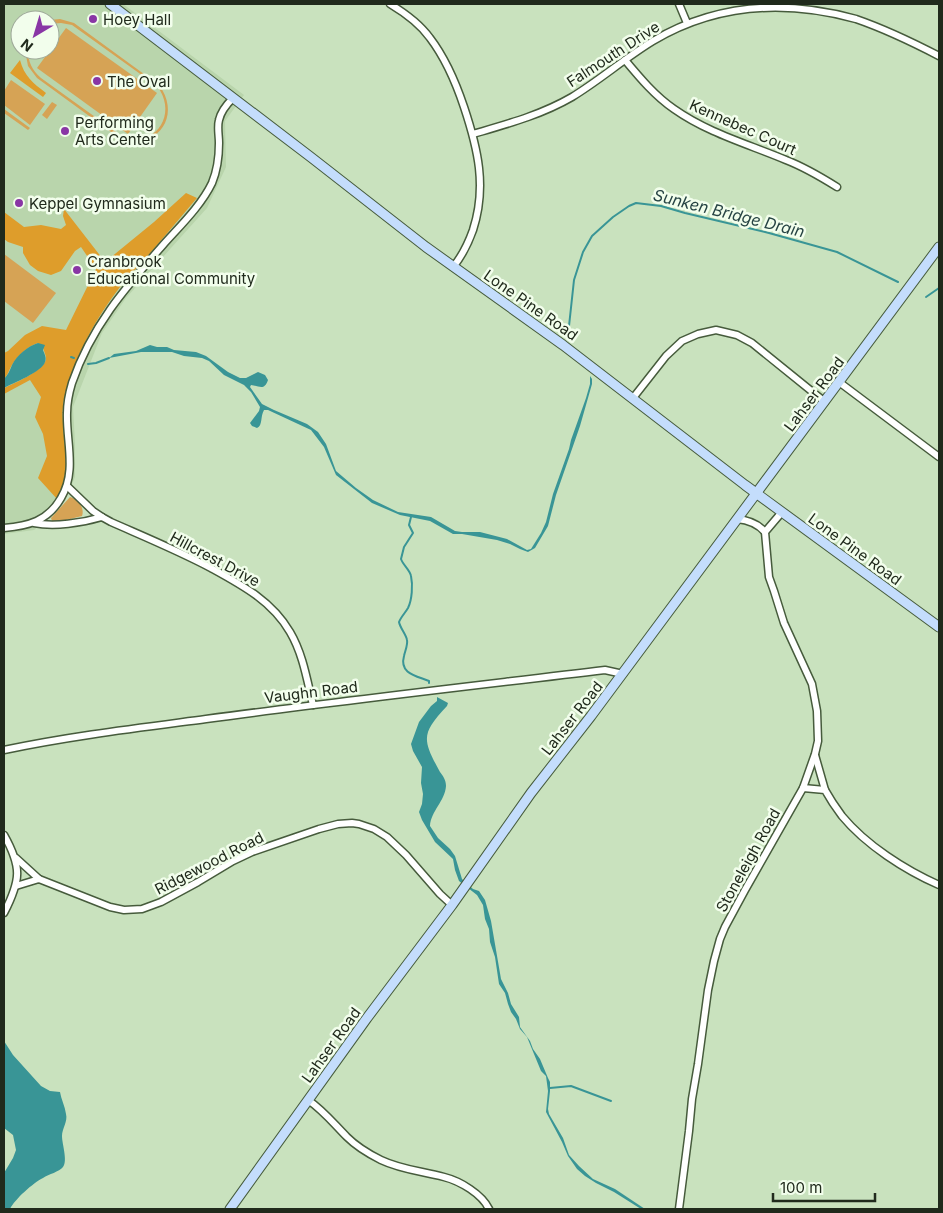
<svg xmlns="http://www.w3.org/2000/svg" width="943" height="1213" font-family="Inter,sans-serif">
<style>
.built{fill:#b9d5ac;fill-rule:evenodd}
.green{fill:#d6a355}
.forest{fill:#de9d2b}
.water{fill:#399596}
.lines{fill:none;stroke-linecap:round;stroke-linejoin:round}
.stream{stroke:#399596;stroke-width:2}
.street-casing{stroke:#465b3c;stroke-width:9}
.secondary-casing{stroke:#465b3c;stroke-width:11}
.street{stroke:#fff;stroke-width:6}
.secondary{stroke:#c4ddfc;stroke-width:9}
.poi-dot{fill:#8936a5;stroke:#f2feec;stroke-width:2}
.labels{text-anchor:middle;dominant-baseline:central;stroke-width:5;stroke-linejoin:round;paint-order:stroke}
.poi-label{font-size:15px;fill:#202a1c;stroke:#f2feec;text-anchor:start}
.street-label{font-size:15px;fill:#202a1c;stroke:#f2feec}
.water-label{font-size:16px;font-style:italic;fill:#274444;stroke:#f2feec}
</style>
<rect width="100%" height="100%" fill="#c9e2be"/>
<!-- built -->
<path class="built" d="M4,4H123L244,95L225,121L226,167L207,208L126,298L102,333L73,407L75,443V477L65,501L54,513L34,530L4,534ZM20,20H50V50H20Z"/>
<!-- green -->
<g class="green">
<path d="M60,19L74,23L159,85C183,117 155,153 118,137L37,78L28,66L25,50H28C28,62 32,70 41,78L123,137C157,148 178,113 157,86L72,25L61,23L50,24V20Z"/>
<path d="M66,28L157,93L128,134L37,68Z"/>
<path d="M11,80L45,104L30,125L4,105V91Z"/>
<path d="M52,102L57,105L47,119L42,115Z"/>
<path d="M4,109L30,128L28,130L4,113Z"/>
<path d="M4,254L56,293L33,323L4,301Z"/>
<path d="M70,497C78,499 85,508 82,516L62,521H52L51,518Z"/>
</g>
<!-- forest -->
<g class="forest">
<path d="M20,60C24,76 33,83 46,93L43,97L10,73Z"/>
<path d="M186,193L197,198C184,213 171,229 158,244C146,259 132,272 120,287C96,318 75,356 65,395C56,429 77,466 57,499L38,478L47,456L43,434L35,417L41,397L30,380L4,394V388C13,384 45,370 46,359C46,355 44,351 43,348L38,343C28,346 18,355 12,365C9,370 8,375 4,379V353L8,351L25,335L42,326L66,330L96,269L81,247L75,251L61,271L51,275L38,271L30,265L23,253V247L8,242L4,239V212L24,227L41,225L61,229L66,225L63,216L64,209L102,258H110L154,222Z"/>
</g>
<!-- water -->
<g class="water">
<path d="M38,343L45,345L43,350C44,353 47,358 45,362C42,372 13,383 4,388V379C8,375 10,370 12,365C17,355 28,346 38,343Z"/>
<path d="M150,345L157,347H167L174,350L196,352L206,356L228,372L240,378H246L258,372L265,375L268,380C264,391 260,386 251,385L250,387L262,404L274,410L307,424L318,432L326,444L336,471L356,488L373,500L398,512L431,517L455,531L462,532H480L507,539L527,550L531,549L541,533L546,522L553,494L569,449L571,440L586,398L590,384V376L592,379V384L580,426L556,495L548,526L535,548L528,552L520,549L510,544L497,540L462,534H453L430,521L400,515L372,503L336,475L324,447L311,430L268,410H264C260,417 263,425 257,428L252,426L250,423L259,411L260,407L251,392L244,385L224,375L209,361L202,358L184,356L172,352H141L109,358L114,354L136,351Z"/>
<path d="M437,697L448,703L447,706C421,734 422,739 440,772C443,776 446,780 446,786C445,801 431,811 430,826L438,838L450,849L455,856L462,879L473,889L479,891L485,900L491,921L501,979L508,993L511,1004L519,1017L520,1027L530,1041L533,1049L540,1059L548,1078L550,1082V1091L548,1109L549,1114L563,1138L569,1155L579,1166L593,1179L615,1189L645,1209H641L614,1192L596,1183L585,1176L577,1169L568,1156L562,1142L546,1112L548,1091L546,1076L541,1071L527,1037L520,1029L516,1019L511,1012L508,1004L505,993L499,984L495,957L490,942L489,929L485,919L483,905L477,895L459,881L455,870L453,859L435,842L422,820L419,812L422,804L423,794L421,783L422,767L413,751L411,744L419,722L431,706L437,701Z"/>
<path d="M4,1041L13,1055L41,1086L50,1091L60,1092C61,1099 65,1106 66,1114C68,1121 62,1129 62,1136C62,1144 68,1161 63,1167C59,1172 49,1174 43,1178C33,1183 15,1199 10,1209H4V1173L13,1158L16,1150L13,1135L4,1128Z"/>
</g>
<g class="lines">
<!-- stream -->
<g class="stream">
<path d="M926,297L939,288"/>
<path d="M569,326L574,280L583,252L592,236L613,217L629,206L636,203L661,206L685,213L769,233L837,252L898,282"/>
<path d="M71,357L74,358"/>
<path d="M88,364L96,363L109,358"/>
<path d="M411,517L409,525L413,533L404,547L401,559C403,565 410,570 411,576C413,585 412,600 408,608C405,613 401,617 399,622C400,628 406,634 407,640C408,645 405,651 404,656C399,674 417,676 429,681V683"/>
<path d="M550,1088L571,1086L611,1101"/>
</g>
<defs>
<g id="street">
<path d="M390,4C405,13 420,24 430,38C446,59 456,83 464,107C478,149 487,187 473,230C468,244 463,255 453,267"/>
<path d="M679,4L687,23"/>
<path d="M625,60C640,78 655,96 674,109C708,133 748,144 786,160C804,167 821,177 837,187"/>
<path d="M473,134C507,124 541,115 572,97C600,80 625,58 653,41C717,3 786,0 856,19C885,29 912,42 939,56"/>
<path d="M839,382L939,457"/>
<path d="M633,398L666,356L682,341L698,334L716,330L737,335L752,343L825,402"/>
<path d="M67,486L93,511L102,517"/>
<path d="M737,519C748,520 758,524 765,532"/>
<path d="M34,523C54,527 82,523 102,517L111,522C145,537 179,551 211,568C242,585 272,601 290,632C303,654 307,680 313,705"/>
<path d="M4,528C28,526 48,521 61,498C77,471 66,442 67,413C67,403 69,393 72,383C91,327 125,288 163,245C179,227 201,206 212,183C217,171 219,156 219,143C219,135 217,127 219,120C221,111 227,104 233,98"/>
<path d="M4,750C71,736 138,728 206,719C339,701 472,686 605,670L623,674"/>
<path d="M815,755L825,790"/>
<path d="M803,788L825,790C830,799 836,808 842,816C866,845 905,870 939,885"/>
<path d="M4,835C22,867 21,880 4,913"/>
<path d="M16,858L39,879"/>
<path d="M16,886L39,879L110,907L124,910L142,909L161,902L198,882L233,861L252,852L319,829L338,824L352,823L359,824L374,829L387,837L406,855L440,894L452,905"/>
<path d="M308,1100C323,1110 334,1124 347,1137C357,1147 369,1154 381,1160C402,1170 422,1171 444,1177C460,1181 482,1194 489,1209"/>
<path d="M679,1209L689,1131L692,1099L698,1064L708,990L714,961L720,939L725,927L745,890L803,788L815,754L818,741L817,711L812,684L784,623L774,591L769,577L765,532L782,512"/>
</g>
<g id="secondary">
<path d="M110,4L312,158L426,247L563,345L745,485L939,627"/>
<path d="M230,1209L367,1018L452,905L531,793L591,716L939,247"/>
</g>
</defs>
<!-- street casing -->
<use href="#street" class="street-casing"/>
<!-- secondary casing -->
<use href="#secondary" class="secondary-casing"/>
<!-- street -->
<use href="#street" class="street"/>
<!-- secondary -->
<use href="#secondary" class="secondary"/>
</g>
<!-- markers -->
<g class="poi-dot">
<circle cx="93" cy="19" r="5"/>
<circle cx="97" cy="81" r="5"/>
<circle cx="65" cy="131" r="5"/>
<circle cx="19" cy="203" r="5"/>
<circle cx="77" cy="270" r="5"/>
</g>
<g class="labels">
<!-- poi labels -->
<g class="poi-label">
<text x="103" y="19">Hoey Hall</text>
<text x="107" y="81">The Oval</text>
<text x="75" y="122">Performing<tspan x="75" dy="17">Arts Center</tspan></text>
<text x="29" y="203">Keppel Gymnasium</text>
<text x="87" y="261">Cranbrook<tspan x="87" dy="17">Educational Community</tspan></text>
</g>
<!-- street labels -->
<g class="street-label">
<text transform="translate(613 54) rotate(-33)">Falmouth Drive</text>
<text transform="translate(743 127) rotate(24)">Kennebec Court</text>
<text transform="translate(531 305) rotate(35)">Lone Pine Road</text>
<text transform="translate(814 394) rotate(-53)">Lahser Road</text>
<text transform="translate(855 549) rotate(36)">Lone Pine Road</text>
<text transform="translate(215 559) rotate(28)">Hillcrest Drive</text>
<text transform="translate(311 692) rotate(-7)">Vaughn Road</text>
<text transform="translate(572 718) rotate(-52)">Lahser Road</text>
<text transform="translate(748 860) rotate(-61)">Stoneleigh Road</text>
<text transform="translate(209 863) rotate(-27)">Ridgewood Road</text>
<text transform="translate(331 1045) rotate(-54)">Lahser Road</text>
</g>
<!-- water labels -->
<g class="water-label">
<text transform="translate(729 213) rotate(14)">Sunken Bridge Drain</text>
</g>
</g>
<!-- border -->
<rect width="943" height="1213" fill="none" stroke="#202a1c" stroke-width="10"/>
<!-- north arrow -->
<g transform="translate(35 35) rotate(218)"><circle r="24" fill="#f2feec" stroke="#9ea999"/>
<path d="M0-4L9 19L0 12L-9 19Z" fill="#8936a5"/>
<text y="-8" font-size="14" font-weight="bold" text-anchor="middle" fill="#202a1c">N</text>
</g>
<!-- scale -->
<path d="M773 1193v8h102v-8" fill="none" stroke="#202a1c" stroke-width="2.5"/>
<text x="780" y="1193" font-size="15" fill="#202a1c" stroke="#f2feec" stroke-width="4" paint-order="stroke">100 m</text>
</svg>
